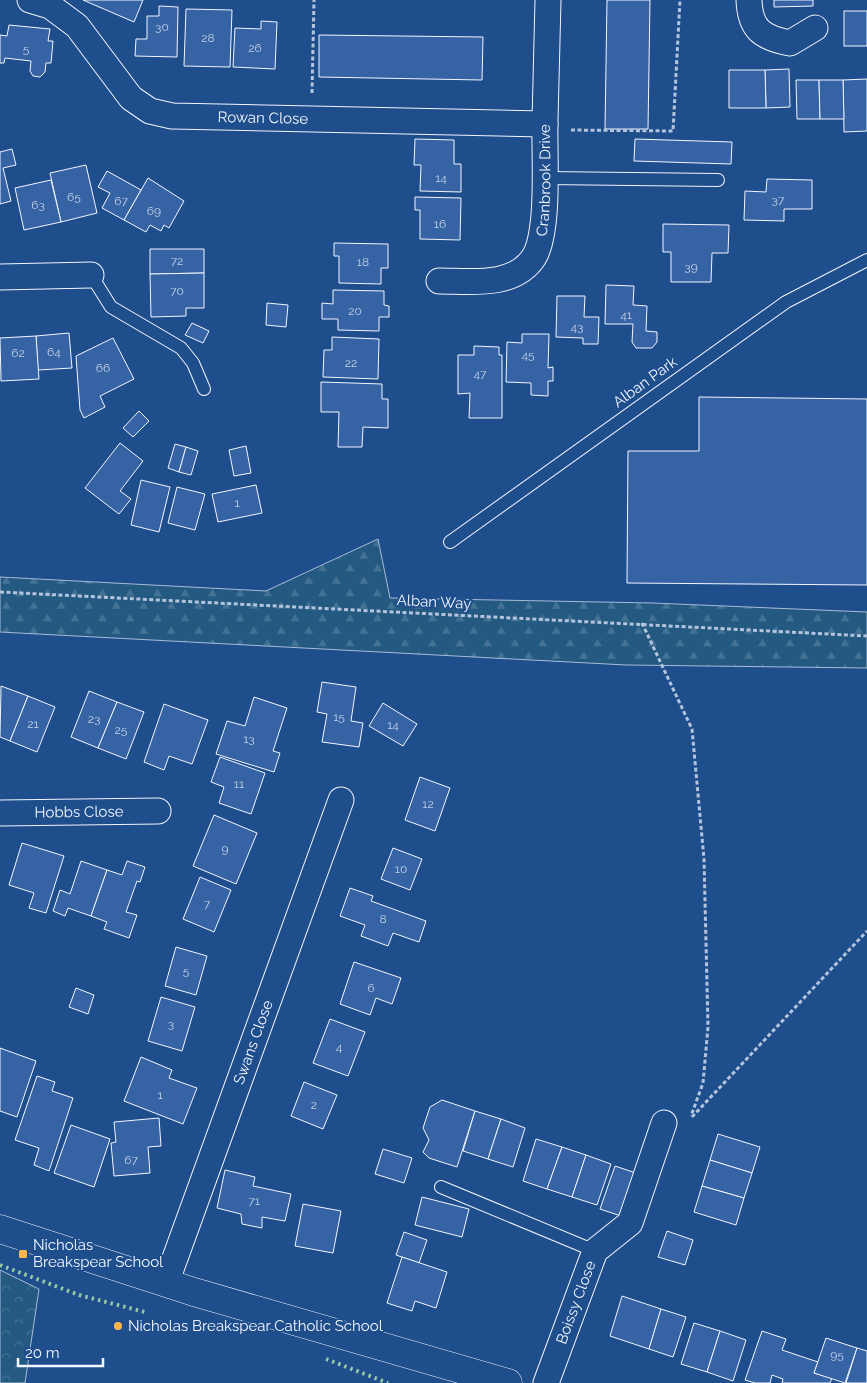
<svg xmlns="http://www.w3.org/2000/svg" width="867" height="1383" font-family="Raleway,sans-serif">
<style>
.forest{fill:url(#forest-firs);stroke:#a8bbd7}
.park{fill:url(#park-crowns);stroke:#a8bbd7}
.building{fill:#3563a3;stroke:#f2f6ff}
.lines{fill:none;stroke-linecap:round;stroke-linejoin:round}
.service-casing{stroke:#f2f6ff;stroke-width:14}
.minor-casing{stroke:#f2f6ff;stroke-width:27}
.tertiary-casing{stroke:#f2f6ff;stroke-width:29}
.path{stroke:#b3c4dc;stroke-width:3;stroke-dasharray:4 2.5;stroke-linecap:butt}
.service{stroke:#1f4e8c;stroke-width:12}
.minor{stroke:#1f4e8c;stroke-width:25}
.tertiary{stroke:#1f4e8c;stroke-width:28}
.hedge{stroke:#97c8a6;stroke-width:4;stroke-dasharray:2.5 4;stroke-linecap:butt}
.poi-dot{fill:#ffb74d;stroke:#1f4e8c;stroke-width:2}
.labels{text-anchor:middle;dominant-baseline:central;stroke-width:4;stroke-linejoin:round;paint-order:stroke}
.number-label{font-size:12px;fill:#c3d1e8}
.street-label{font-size:15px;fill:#f2f6ff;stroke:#1f4e8c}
.poi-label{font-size:15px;fill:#f2f6ff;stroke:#1f4e8c;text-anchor:start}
</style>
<defs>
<pattern id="forest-firs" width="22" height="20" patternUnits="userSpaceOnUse" patternTransform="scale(1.25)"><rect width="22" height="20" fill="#245a82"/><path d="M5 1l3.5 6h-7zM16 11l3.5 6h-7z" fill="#447295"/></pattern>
<pattern id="park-crowns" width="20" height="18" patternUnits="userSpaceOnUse" patternTransform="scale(1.25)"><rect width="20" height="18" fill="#245a82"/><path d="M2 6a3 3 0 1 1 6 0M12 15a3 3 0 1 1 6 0" fill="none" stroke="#447295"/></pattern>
</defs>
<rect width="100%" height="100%" fill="#1f4e8c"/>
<!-- forest -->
<path class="forest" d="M378,539L390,598L652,603L867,612V668L626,665L0,632V577L266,591Z"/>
<!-- park -->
<path class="park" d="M0,1270L39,1289L25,1383H0Z"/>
<!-- building -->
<g class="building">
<path d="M83,0H143L134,22Z"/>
<path d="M607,0H650L648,129H605Z"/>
<path d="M774,0H813V6L774,7Z"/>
<path d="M159,6L178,7L177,57L135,56L136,39H147V16H159Z"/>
<path d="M186,9L232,10L230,67L184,66Z"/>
<rect x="844" y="11" width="23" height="35"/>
<path d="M261,21L277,22L275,69L233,67L235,28L261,29Z"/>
<path d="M9,25L50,29L48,41H53L51,63H46L45,72L40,77L33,76L30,71L31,61L5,58L4,63H0V35L7,36Z"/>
<path d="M319,35L483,37L482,80L319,77Z"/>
<path d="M789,69L790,107L766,108L765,70Z"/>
<path d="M729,70H765L766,108H729Z"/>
<path d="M867,79V131L844,132L843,80Z"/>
<path d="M796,80H819L820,119H797Z"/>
<path d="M819,80H843L844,119H820Z"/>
<path d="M415,139L454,140V164H461V192L420,191L421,165H414Z"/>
<path d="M635,139L732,142L731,164L634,161Z"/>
<path d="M12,149L16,165L3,168L11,201L0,204V152Z"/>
<path d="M86,165L97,213L61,222L50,173Z"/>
<path d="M107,171L141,190L124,220L102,208L110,193L98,187Z"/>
<path d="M148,178L184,201L169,228L164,225L161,231L150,225L146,232L124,220Z"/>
<path d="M767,179L812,180V209H784V221L744,220L745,191L766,192Z"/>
<path d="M51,180L61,222L24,230L15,188Z"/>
<path d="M415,197L461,198L460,240L420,239V210H415Z"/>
<path d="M663,224L729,225L728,253H712L711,282H671V252H663Z"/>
<path d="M334,243L388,244V268H381V284L339,283V256H334Z"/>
<path d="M150,249H204V273L150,274Z"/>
<path d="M204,273V308H186V316L151,317L150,274Z"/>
<path d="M606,285L634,286L633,305L647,306L646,331L657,332V342L652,348H636L632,342L633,324H605Z"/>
<path d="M333,290L384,291V305L389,306V317H379V331L338,330V319H322V303L333,304Z"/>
<path d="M557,296H585L584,317H599L598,344H583V338L556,337Z"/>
<path d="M267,303L288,305L286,327L266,325Z"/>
<path d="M192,323L209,331L203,343L185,335Z"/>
<path d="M69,333L72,368L38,370L36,336Z"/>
<path d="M522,334H549L548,368L553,367V381H548V396L531,395V383L506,382L507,342L522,343Z"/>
<path d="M36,336L39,379L1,381L0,338Z"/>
<path d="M332,337L379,339L378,379L323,377L324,350H332Z"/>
<path d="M113,338L134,379L100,396L105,407L84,418L80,410L76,356Z"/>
<path d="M474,346L499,347V355H502V418H469L470,393L458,394V355H474Z"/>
<path d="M321,382L382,384V399H388V428L363,427L362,447H338L339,412H321Z"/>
<path d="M699,397L867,399V585L627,583L628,451H699Z"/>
<path d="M139,411L149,421L133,437L123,428Z"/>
<path d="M120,443L143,461L120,491L131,499L119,514L85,488Z"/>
<path d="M175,444L186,447L179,472L168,468Z"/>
<path d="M246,446L251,473L234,476L229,450Z"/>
<path d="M186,447L198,451L191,475L179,472Z"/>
<path d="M141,480L170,487L159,532L131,525Z"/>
<path d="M256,485L262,513L218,522L212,494Z"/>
<path d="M177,487L205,494L195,530L168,523Z"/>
<path d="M322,682L356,687L351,721L363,723L359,747L322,742L327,714L317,712Z"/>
<path d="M1,686L28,696L10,741L0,737Z"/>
<path d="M89,691L117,702L98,748L71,737Z"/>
<path d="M28,696L55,707L37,752L10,741Z"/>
<path d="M254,697L287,708L273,751L280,753L274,772L216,754L227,721L245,726Z"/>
<path d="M117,702L144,712L126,759L98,748Z"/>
<path d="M383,703L417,724L403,746L369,726Z"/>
<path d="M164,704L208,720L192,764L169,756L164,770L144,762Z"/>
<path d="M220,757L265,773L251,814L219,803L224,787L211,782Z"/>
<path d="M420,777L450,788L435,831L405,820Z"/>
<path d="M214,815L257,833L236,884L193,866Z"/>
<path d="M22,843L64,856L46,913L29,908L34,893L9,885Z"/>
<path d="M393,848L422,859L410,890L381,879Z"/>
<path d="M81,861L107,870L91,916L68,908L65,916L53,911L60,890L70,894Z"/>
<path d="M127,861L145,867L140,882L137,881L126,912L137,915L129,938L104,929L107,922L91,916L107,870L122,875Z"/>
<path d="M200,877L231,890L214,932L183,919Z"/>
<path d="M350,888L373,896L371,901L426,921L419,942L393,933L388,946L361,936L365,925L340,916Z"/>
<path d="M176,947L207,956L196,995L165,986Z"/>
<path d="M354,962L401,978L392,1004L376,998L370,1015L340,1004Z"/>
<path d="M76,988L94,995L88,1014L69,1007Z"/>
<path d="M161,997L195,1007L182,1051L148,1041Z"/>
<path d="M330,1019L365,1032L348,1076L313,1063Z"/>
<path d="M0,1048L36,1061L17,1117L0,1111Z"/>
<path d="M141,1057L172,1070L169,1078L197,1088L183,1124L124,1101Z"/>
<path d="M37,1076L55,1082L52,1091L73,1098L49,1171L34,1165L39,1148L15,1140Z"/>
<path d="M304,1082L337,1095L323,1129L291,1116Z"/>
<path d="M442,1100L475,1111L457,1167L429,1158L423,1152L429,1140L423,1128L430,1107Z"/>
<path d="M475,1111L501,1119L488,1159L463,1151Z"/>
<path d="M159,1118L161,1146L148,1147L150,1173L114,1176L111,1143L116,1142L114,1122Z"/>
<path d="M501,1119L525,1128L513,1167L488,1159Z"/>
<path d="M71,1125L110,1139L94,1187L54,1173Z"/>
<path d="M718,1134L760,1147L752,1173L710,1160Z"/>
<path d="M536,1139L562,1147L547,1189L523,1181Z"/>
<path d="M562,1147L586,1155L572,1197L547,1189Z"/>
<path d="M383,1149L412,1158L404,1183L375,1174Z"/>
<path d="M586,1155L611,1164L597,1205L572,1197Z"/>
<path d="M710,1160L752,1173L744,1198L702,1186Z"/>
<path d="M615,1166L642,1175L627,1218L600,1209Z"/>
<path d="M225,1170L255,1177L253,1186L291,1194L285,1221L262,1217V1228L242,1224L241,1214L217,1208Z"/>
<path d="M702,1186L744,1198L736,1225L694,1212Z"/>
<path d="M422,1197L469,1209L462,1237L415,1225Z"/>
<path d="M303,1204L341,1211L333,1253L295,1246Z"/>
<path d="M667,1231L693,1240L685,1265L658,1257Z"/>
<path d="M404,1232L427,1240L419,1263L396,1255Z"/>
<path d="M402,1257L447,1272L436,1308L415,1301L412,1311L387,1303Z"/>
<path d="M622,1296L661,1309L649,1349L610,1336Z"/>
<path d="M661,1309L686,1317L673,1357L649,1349Z"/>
<path d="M694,1323L720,1331L707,1372L681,1364Z"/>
<path d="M720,1331L746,1340L733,1381L707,1372Z"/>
<path d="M762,1331L786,1339L782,1350L818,1362L814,1373L832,1378L830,1383H782L783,1379L772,1375L770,1383H755L745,1380Z"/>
<path d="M826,1338L857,1348L845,1383L814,1373Z"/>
<path d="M857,1348L867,1351V1383H846Z"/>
</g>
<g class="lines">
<defs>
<g id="service">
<path d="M546,178L718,180"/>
<path d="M91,275L111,307L181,348L193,363L204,389"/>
<path d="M450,542L786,302L867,260"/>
<path d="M441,1187L595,1251"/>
</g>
<g id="minor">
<path id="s1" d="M30,0L50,6L77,26L131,98L150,111L172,116L545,124"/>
<path d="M749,0C750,29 762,38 790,43L815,28"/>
<path d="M0,277L91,275"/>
<path id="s2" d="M439,281C470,281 514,288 534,257C550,231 544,153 545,121C546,81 547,40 548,0"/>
<path id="s3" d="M0,813L158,811"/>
<path id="s4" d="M166,1283L341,800"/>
<path id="s5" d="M546,1383L595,1251L630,1223L664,1123"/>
</g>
<path id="tertiary" d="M0,1229L194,1292L508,1383"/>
</defs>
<!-- service casing -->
<use href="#service" class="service-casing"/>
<!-- minor casing -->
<use href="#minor" class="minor-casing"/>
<!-- tertiary casing -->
<use href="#tertiary" class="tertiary-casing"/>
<!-- path -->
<g class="path">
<path d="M312,93L314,0"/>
<path d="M571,130L673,131L680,0"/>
<path d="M0,592L867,636"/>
<path d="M642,623L692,729L704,859L708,1027L703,1083L691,1116"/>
<path d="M692,1117L867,931"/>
</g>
<!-- service -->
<use href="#service" class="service"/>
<!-- minor -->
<use href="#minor" class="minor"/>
<!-- tertiary -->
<use href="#tertiary" class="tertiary"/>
<!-- hedge -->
<g class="hedge">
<path d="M0,1265L79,1295L145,1312"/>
<path d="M326,1359L388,1383"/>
</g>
</g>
<!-- markers -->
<g class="poi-dot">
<rect x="18" y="1249" width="10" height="10" rx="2.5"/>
<circle cx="118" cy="1326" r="5"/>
</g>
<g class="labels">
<!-- number labels -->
<g class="number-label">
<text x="162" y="27">30</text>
<text x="208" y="38">28</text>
<text x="255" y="48">26</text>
<text x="26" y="49">5</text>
<text x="441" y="178">14</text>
<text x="74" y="197">65</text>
<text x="778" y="200">37</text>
<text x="121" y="201">67</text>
<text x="38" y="205">63</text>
<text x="154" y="211">69</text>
<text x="440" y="224">16</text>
<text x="177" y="261">72</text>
<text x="363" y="262">18</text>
<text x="691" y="267">39</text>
<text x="177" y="291">70</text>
<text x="355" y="311">20</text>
<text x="626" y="315">41</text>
<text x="577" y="327">43</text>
<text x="54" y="352">64</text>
<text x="18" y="353">62</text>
<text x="528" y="355">45</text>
<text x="351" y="363">22</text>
<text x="103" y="368">66</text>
<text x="480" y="374">47</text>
<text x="237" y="503">1</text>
<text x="339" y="717">15</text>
<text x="94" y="719">23</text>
<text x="33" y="724">21</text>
<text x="393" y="725">14</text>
<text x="121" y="730">25</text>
<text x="249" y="739">13</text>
<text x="239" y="784">11</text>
<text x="428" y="804">12</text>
<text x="225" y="849">9</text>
<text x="401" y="869">10</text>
<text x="207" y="904">7</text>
<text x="383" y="919">8</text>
<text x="186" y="971">5</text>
<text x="371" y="988">6</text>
<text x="171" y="1024">3</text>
<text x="339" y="1047">4</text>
<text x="160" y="1095">1</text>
<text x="314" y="1105">2</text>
<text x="131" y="1160">67</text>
<text x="254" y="1201">71</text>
<text x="837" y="1355">95</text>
</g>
<!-- street labels -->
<g class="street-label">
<text stroke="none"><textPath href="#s1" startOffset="281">Rowan Close</textPath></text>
<text stroke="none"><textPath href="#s2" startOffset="181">Cranbrook Drive</textPath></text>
<text transform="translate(645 382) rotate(-36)">Alban Park</text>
<text transform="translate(434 602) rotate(3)">Alban Way</text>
<text stroke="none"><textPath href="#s3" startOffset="79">Hobbs Close</textPath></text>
<text stroke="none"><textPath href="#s4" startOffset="256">Swans Close</textPath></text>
<text stroke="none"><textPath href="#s5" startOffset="86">Boissy Close</textPath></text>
</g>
<!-- poi labels -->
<g class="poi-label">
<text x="33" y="1245">Nicholas<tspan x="33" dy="17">Breakspear School</tspan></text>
<text x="128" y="1326">Nicholas Breakspear Catholic School</text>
</g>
</g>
<!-- scale -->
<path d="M18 1358v8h85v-8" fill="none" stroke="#f2f6ff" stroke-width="2.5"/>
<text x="25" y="1358" font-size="15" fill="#f2f6ff" stroke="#1f4e8c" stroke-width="4" paint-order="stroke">20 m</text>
</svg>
